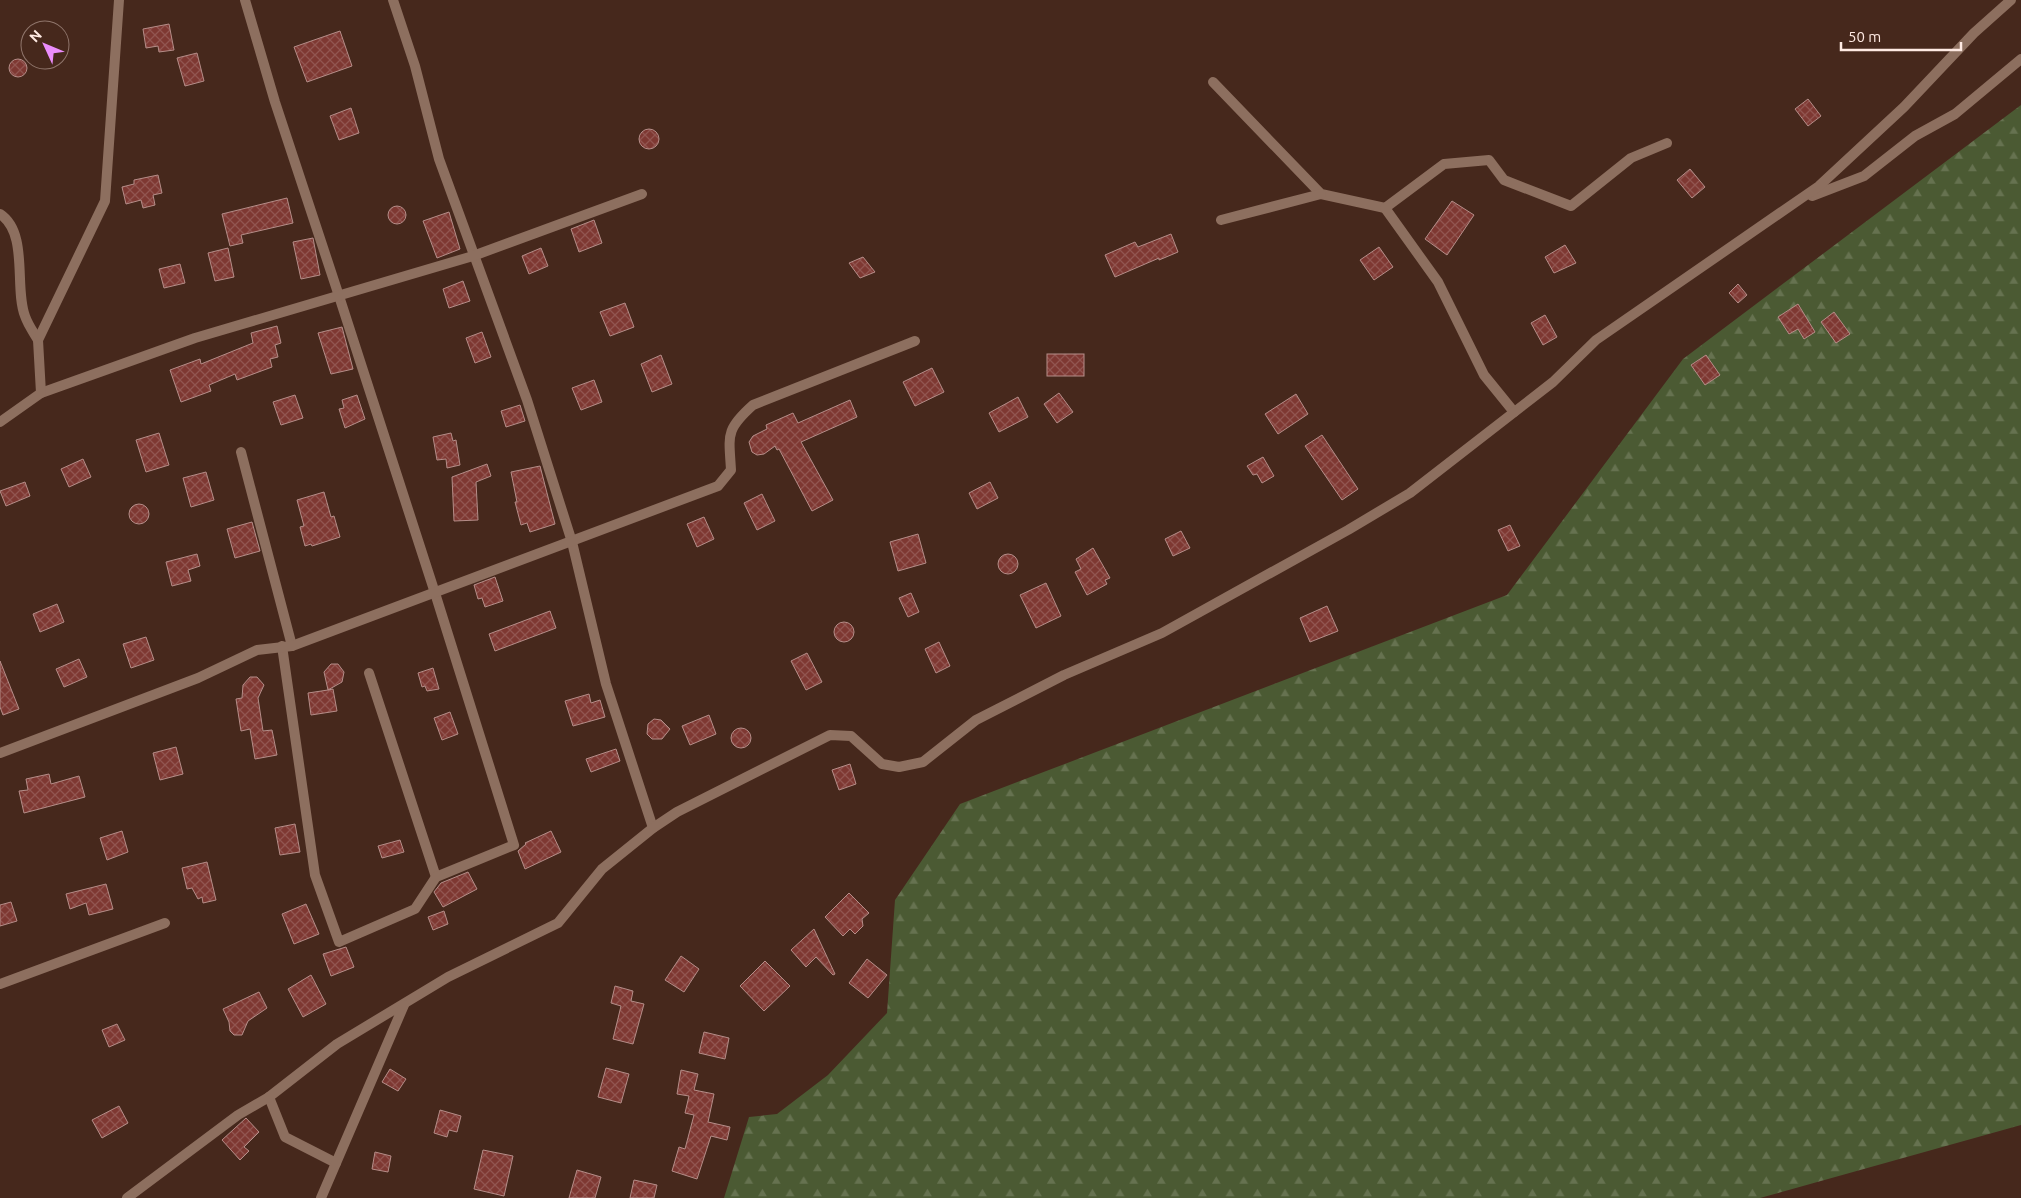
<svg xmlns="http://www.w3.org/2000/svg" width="2021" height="1198" font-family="Ubuntu,sans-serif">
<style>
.forest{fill:url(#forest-firs)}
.building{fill:url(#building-cross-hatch);stroke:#b58d88}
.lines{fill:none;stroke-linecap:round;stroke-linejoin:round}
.lane{stroke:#8d6f5f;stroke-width:10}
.street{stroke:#8d6f5f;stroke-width:10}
</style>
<defs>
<pattern id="forest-firs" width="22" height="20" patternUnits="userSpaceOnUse" patternTransform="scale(1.25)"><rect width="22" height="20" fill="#4b5a33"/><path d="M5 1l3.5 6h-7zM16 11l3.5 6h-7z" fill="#667250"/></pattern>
<pattern id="building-cross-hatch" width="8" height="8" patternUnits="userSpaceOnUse" patternTransform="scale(1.25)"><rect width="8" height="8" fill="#7e3832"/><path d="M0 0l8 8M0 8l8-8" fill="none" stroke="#915550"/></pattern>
</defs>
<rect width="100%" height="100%" fill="#46281c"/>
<!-- forest -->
<path class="forest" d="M2021,105V1125L1760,1198H724L749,1117L777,1114L828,1075L887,1013L895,900L960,804L1507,595L1683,359Z"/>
<!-- building -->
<g class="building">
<path d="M169,24L174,50L159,52L158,46L146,48L143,29Z"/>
<path d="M340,31L352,66L307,82L294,47Z"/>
<path d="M197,53L204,81L185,86L177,58Z"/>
<circle cx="18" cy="68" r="9"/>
<path d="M1808,99L1821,116L1808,126L1795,109Z"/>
<path d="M351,108L359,133L339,140L330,116Z"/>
<circle cx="649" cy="139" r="10"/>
<path d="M1690,169L1705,187L1692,198L1677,180Z"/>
<path d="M158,175L162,193L153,195L155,205L143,208L141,200L126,204L122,187L134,184V180Z"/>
<path d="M287,198L293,223L241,235L243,243L230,246L222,214Z"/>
<path d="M1452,201L1474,215L1447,255L1425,239Z"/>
<circle cx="397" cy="215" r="9"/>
<path d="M449,212L460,249L437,258L423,221Z"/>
<path d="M594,220L602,243L579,252L571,229Z"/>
<path d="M1171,234L1178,252L1159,260V258L1115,277L1105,255L1135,242L1138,247Z"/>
<path d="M313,238L320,275L301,279L293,242Z"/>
<path d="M1565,245L1576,263L1554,273L1545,257Z"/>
<path d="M1379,247L1393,267L1374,280L1360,260Z"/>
<path d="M228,248L234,277L215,281L208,253Z"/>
<path d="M541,248L548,266L529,274L522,256Z"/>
<path d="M863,257L875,272L860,278L849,263Z"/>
<path d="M180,264L185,283L164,288L159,269Z"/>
<path d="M463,281L470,301L449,308L443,289Z"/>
<path d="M1738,284L1747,295L1738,303L1729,293Z"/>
<path d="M625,303L634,327L610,336L600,312Z"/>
<path d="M1798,304L1815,332L1804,339L1798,329L1789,334L1778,317Z"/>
<path d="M1834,312L1850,334L1836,343L1821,322Z"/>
<path d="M1545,315L1557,337L1543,345L1531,323Z"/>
<path d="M277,326L281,343L275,345L278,357L270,359L272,367L237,380L235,374L209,385L211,391L181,402L170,370L200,359L201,364L253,343L251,333Z"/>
<path d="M342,327L353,369L331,374L318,333Z"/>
<path d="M482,332L491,357L475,363L466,338Z"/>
<rect x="1047" y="354" width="37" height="22"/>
<path d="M661,355L672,384L652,392L641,364Z"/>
<path d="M1706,355L1720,375L1705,385L1691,365Z"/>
<path d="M932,368L944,392L915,406L903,382Z"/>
<path d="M594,380L602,402L581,410L572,388Z"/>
<path d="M1059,393L1073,412L1057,423L1044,404Z"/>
<path d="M1296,394L1308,414L1278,434L1265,414Z"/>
<path d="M295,395L303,418L281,425L273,402Z"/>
<path d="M357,395L365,419L345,428L339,409L344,408L342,400Z"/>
<path d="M1018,397L1028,417L999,432L989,413Z"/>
<path d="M850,400L857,417L801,442L833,500L812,511L779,449L777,450L775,446L764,454L757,455L752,452L749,442L753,436L767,429L766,425L793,413L798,423Z"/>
<path d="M520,405L525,421L506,427L501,411Z"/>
<path d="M159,433L169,465L146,472L136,440Z"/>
<path d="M451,433L453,441L456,440L460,465L447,468L446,459L437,460L433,437Z"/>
<path d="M1322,435L1358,489L1342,500L1305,446Z"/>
<path d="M1263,457L1274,476L1262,483L1257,474L1253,475L1247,466Z"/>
<path d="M83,459L91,477L69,487L61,469Z"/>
<path d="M487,464L491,476L476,482L478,520L454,521L452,477Z"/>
<path d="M540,466L555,524L530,532L527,523L521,525L515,502H517L511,472Z"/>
<path d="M206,472L214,500L191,507L183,478Z"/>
<path d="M25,482L30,496L6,506L0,491Z"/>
<path d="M990,482L998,498L977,509L969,493Z"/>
<path d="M324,492L331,517L334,516L340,537L312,546L311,544L305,546L300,527L304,526L297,500Z"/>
<path d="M762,494L775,521L757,530L744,503Z"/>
<circle cx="139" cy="514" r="10"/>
<path d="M704,517L714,539L697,547L687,524Z"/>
<path d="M252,522L260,551L235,558L227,529Z"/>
<path d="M1510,525L1520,546L1508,551L1498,530Z"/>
<path d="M1181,531L1190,548L1173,556L1165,539Z"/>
<path d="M918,534L926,563L898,571L890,542Z"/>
<path d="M1093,548L1110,578L1105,580L1107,584L1087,595L1075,572L1081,569L1076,559Z"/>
<circle cx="1008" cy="564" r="10"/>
<path d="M197,554L200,566L188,570L191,581L172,586L166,562Z"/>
<path d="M495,577L503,601L485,607L482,598L478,599L474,585Z"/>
<path d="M1046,583L1061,616L1036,628L1020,595Z"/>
<path d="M911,593L919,612L908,617L899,598Z"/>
<path d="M57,604L64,622L40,632L33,614Z"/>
<path d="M1327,606L1338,631L1310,642L1300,618Z"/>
<path d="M550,611L556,628L495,651L489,634Z"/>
<circle cx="844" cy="632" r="10"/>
<path d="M146,637L154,660L131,668L123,644Z"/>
<path d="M939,642L950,666L936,673L925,649Z"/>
<path d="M807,653L822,682L806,690L791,661Z"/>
<path d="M79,659L87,677L64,687L56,669Z"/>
<path d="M0,661L19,709L3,715L0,707Z"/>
<path d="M331,664H338L344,672L342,682L328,690L333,689L337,711L311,715L308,693L328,690L324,672Z"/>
<path d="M433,668L439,689L427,691L425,686L422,687L418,673Z"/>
<path d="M250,677H257L264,685L258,698L263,731L272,730L277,755L255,759L250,729L241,731L236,699L242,698L243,685Z"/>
<path d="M589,694L591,703L600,700L605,717L573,726L565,701Z"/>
<path d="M450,712L458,734L442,740L434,718Z"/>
<path d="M709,715L716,734L690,745L682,726Z"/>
<path d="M654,719L661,720L670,729L662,739H652L647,734L648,724Z"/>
<circle cx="741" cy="738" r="10"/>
<path d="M176,747L183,774L160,780L153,753Z"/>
<path d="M616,749L620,761L591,772L586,759Z"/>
<path d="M850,764L856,784L839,790L832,770Z"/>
<path d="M49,774L51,784L79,776L85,797L24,813L19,791L28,790L26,779Z"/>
<path d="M295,824L300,852L280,855L275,828Z"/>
<path d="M122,831L128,852L107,860L100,838Z"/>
<path d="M551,831L561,852L525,869L518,851L526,844L525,843Z"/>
<path d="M400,840L404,852L382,858L378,846Z"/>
<path d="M207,862L216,900L203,903L202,897L198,899L192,888L187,889L182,868Z"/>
<path d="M468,872L477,889L443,907L434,892L441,883Z"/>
<path d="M106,884L113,909L89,915L86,903L70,909L66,894Z"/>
<path d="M849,893L869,913L862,919L863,926L855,934L850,929L843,936L825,917Z"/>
<path d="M11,902L17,921L0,926V905Z"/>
<path d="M306,904L319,934L294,944L282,914Z"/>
<path d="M444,911L448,924L433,930L428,917Z"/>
<path d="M814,929L835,974L833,975L816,957L806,967L791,950Z"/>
<path d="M346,947L354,967L331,976L323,954Z"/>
<path d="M681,956L699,969L684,992L665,980Z"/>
<path d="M867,959L887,975L868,998L849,983Z"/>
<path d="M765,961L790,986L764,1011L740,986Z"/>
<path d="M311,975L326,1004L303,1017L288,989Z"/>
<path d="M615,986L633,991L631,1001L644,1004L633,1044L613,1039L621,1006L611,1003Z"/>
<path d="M259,992L267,1008L248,1021L242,1035H234L230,1031L229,1022L223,1009Z"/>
<path d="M117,1024L125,1040L109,1047L102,1030Z"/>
<path d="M704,1032L729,1038L725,1059L699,1053Z"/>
<path d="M606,1068L629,1074L621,1103L598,1097Z"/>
<path d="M390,1069L406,1079L398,1091L382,1082Z"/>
<path d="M681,1070L698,1074L694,1090L714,1094L708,1122L730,1127L727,1140L711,1136L697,1179L672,1171L679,1147L685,1149L694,1115L685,1113L689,1096L677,1094Z"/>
<path d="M119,1106L128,1123L102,1138L92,1120Z"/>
<path d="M440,1110L461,1116L457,1132L449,1130L447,1137L434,1133Z"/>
<path d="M246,1118L259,1132L244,1147L249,1151L240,1160L222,1140Z"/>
<path d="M483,1150L513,1156L504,1196L474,1189Z"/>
<path d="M375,1152L391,1156L388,1172L372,1169Z"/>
<path d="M577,1170L601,1177L595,1198H569Z"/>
<path d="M634,1180L657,1185L654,1198H630Z"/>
</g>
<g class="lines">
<!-- lane -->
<g class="lane">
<path d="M339,296L435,593"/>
<path d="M241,452L292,646"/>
<path d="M369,673L436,877"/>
</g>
<!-- street -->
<g class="street">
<path d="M245,0L275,102L339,296"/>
<path d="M393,0L415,66L439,159L527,400L572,542L606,684L653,828"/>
<path d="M1213,82L1321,194L1385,208"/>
<path d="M1812,196L1864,176L1915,136L1955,114L2021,59"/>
<path d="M0,214C29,233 14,288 25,316C28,325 34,333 38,340"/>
<path d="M1221,220L1321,194"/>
<path d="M41,393L195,338L473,256L642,194"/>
<path d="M1514,412L1484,375L1438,282L1385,208L1444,164L1489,160L1504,180L1571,206L1631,158L1667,143"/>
<path d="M0,422L41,393L38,340L105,201L119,0"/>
<path d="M282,646L315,875L339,942L415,909L436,877L514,845L435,593"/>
<path d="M0,753L198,678L257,650L292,646L718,486L731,470C729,435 725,430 753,405L915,341"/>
<path d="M0,984L165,923"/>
<path d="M269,1097L285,1137L336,1163"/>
<path d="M127,1198L238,1115L269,1097L337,1044L448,977L558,923L602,869L653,828L677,812L830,735L851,736L882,764L899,767L923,762L976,720L1064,675L1162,633L1348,530L1410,493L1553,382L1596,340L1819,186L1904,107L1974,33L2011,0"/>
<path d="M321,1198L404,1005"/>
</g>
</g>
<!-- north arrow -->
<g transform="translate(45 45) rotate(314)"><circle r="24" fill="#46281c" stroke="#90766c"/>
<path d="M0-4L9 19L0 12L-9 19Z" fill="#eb8dfc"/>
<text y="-8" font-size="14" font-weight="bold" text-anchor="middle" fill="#ffeae3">N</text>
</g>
<!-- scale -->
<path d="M1841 42v8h120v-8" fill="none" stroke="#ffeae3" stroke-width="2.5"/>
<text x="1848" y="42" font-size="15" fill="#ffeae3" stroke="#46281c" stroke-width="4" paint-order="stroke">50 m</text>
</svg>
